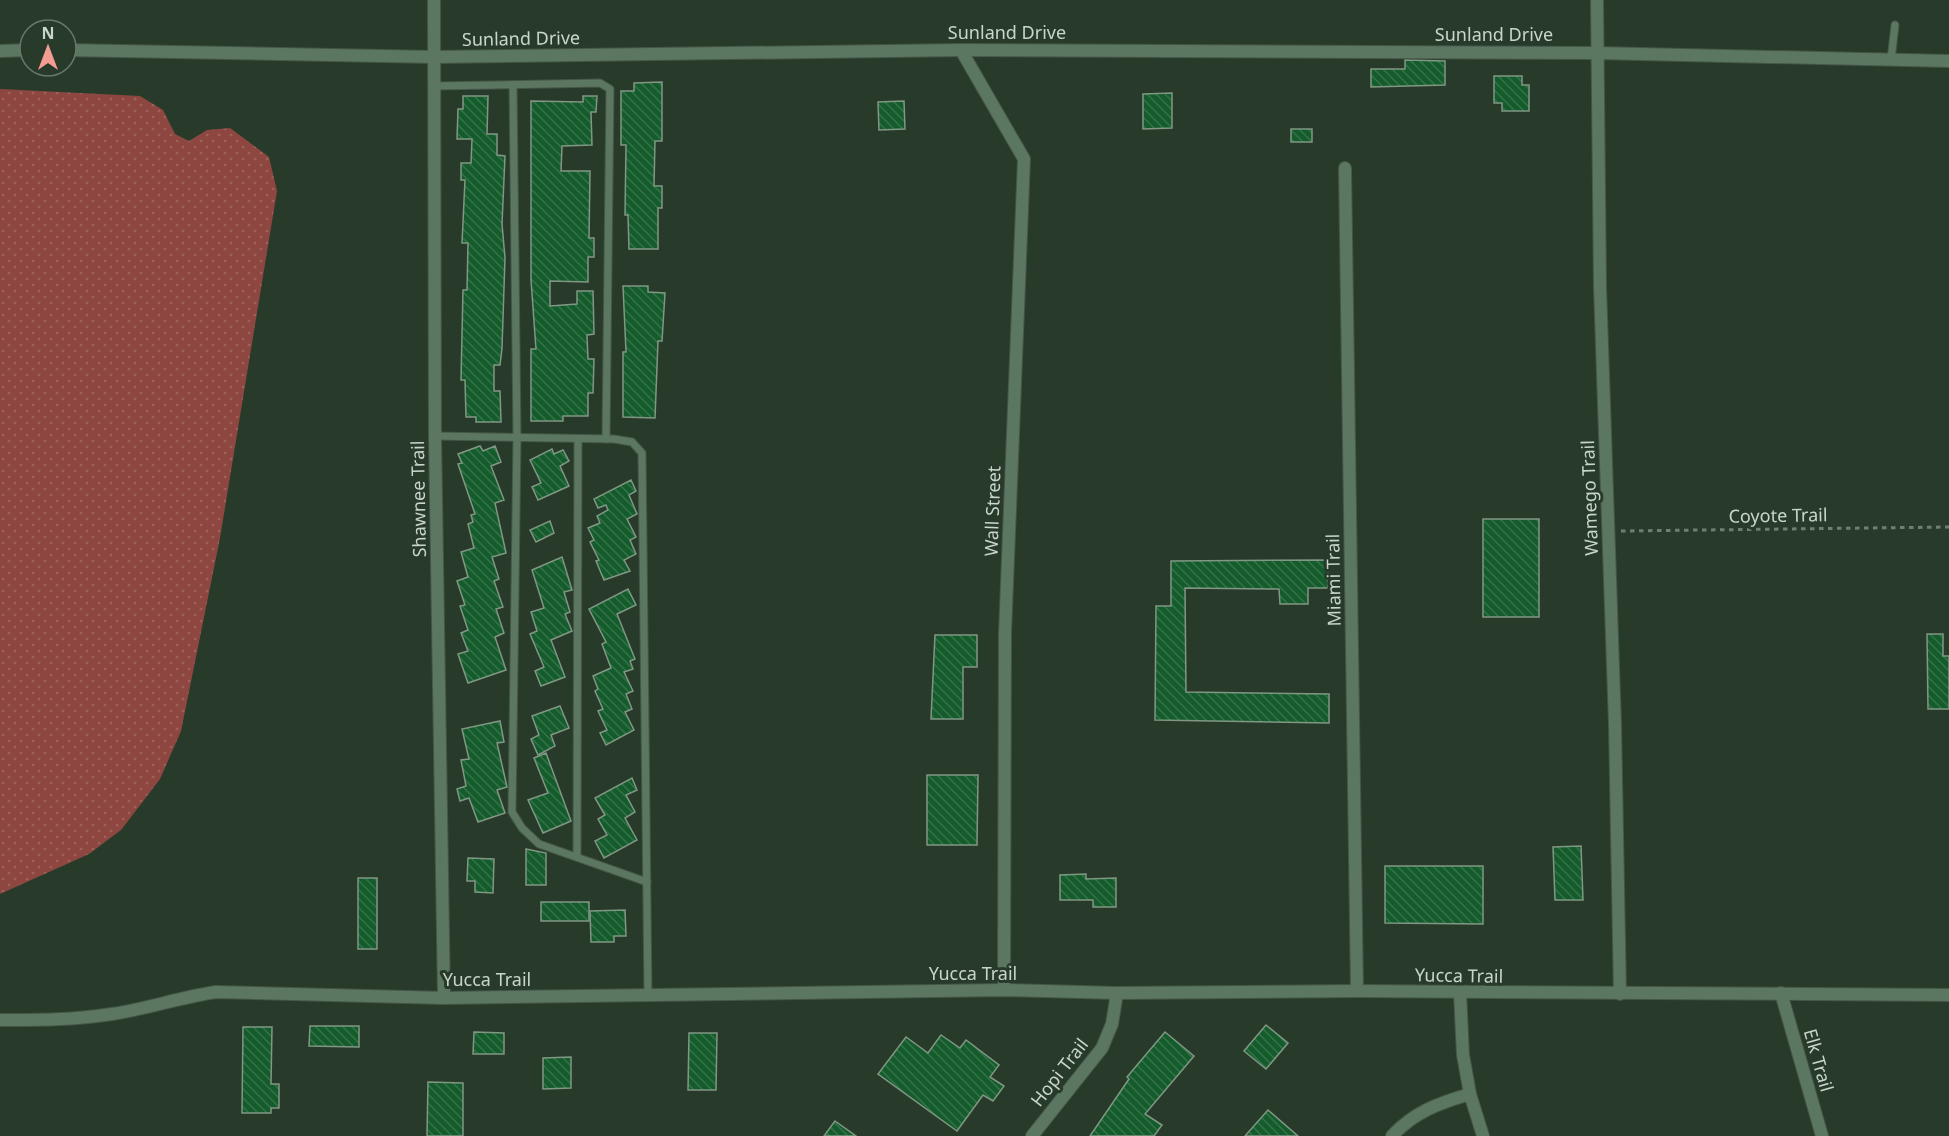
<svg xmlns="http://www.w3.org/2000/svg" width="1949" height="1136" font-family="'Noto Sans',sans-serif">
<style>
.green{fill:url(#green-dots)}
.building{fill:url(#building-back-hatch);stroke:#809784;stroke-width:1.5}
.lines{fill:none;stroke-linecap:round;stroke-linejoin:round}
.service-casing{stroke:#455748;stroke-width:9}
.minor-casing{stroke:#455748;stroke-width:14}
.path{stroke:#707f72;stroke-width:3;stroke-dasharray:4.5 4.5;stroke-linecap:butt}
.service{stroke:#5c7761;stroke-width:7}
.minor{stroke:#5c7761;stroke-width:12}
.labels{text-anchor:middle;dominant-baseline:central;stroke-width:6;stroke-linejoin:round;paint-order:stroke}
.street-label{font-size:18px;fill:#c9d5cb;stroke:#283b2b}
</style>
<defs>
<pattern id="green-dots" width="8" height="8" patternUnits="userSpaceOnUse" patternTransform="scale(1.5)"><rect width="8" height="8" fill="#8e4740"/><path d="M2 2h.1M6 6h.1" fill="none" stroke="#9d615a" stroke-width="1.8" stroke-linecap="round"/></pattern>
<pattern id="building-back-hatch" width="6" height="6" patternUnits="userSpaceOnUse" patternTransform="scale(1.5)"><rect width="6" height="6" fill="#145c2c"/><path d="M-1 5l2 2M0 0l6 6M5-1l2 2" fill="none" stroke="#357249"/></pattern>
</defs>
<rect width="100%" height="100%" fill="#283b2b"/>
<!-- green -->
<path class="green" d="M0,89L140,96L163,110L175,134L189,141L207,130L230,128L269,157L277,191L220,538L181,731L160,779L121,830L89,854L0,894Z"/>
<!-- building -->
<g class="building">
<path d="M1405,60L1445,61V85L1371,87V69H1405Z"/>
<path d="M1494,76H1522V85H1529V111H1502V103H1494Z"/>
<path d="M662,82V141H655L654,186H662V208H658V249H629L628,215H625L626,145H621V91H634V83Z"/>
<path d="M1172,93V128L1143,129V94Z"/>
<path d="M463,96H488L487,134H497V155L505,156L502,224L505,258L502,348L500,365H494V391H500L501,422H476V417H466L465,380H461L463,290H467L468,243H462L465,180H461V163H471L472,139H457L458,109H463Z"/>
<path d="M583,96H597L596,112H591L592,145L562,146L561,171H590L589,238H594V257H588V282L550,281V306L577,304V291H593L594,334L587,335L588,359H594L593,393H588V416H563V421H531V349H536L531,280V101L583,102Z"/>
<path d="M904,101L905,129L879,130L878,102Z"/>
<rect x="1291" y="129" width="21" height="13"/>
<path d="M623,286H648V292L665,293L662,341H658L655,418L623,417V352H626Z"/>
<path d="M480,446L483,451L495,446L501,462L491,466L504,500L495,503L506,553L492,557L499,579L494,581L503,607L496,609L504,633L495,637L506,670L468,683L458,654L468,651L461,633L468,630L460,606L465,605L457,581L468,577L461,552L474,548L468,524L473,522L471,515L475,514L458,464L462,463L458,454Z"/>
<path d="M552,449L554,454L563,450L569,461L560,466L569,486L538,500L532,487L541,483L530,460Z"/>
<path d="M631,480L636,491L629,495L637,514L627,519L636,537L630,540L636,554L624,560L630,571L604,580L596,561L599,560L590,542L594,540L588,528L600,523L597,516L608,510L606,505L598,508L594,499Z"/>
<rect x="1483" y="519" width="56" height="98"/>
<path d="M550,521L554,533L536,542L530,530Z"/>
<path d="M562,557L572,590L564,592L570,612L565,614L572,631L551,640L565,677L541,686L535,671L544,667L530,634L537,631L531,612L544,608L532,570Z"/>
<path d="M1328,560V588H1308V604H1280L1279,589L1185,588L1186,692L1329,694V723L1155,720L1156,606H1171V561Z"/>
<path d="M628,589L636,605L617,614L635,659L630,661L633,669L624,672L633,691L626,694L632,709L625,712L634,730L606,745L600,733L607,730L598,711L603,709L595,691L598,689L593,676L611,668L602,644L606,642L589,609Z"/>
<path d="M1927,634H1943V656H1949V709H1928Z"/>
<path d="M935,635H977V667H963V719H931Z"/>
<path d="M560,706L569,728L551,735L555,746L538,755L531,739L539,735L532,716Z"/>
<path d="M500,721L504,742L497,743L507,787L497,790L505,813L478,822L469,798L460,801L457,789L466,786L461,760L469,759L462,729Z"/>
<path d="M546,753L571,821L543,833L528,800L548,793L534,758Z"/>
<path d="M927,775H978L977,845H927Z"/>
<path d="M632,778L637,790L626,795L635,812L625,818L637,840L604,858L595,841L607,835L598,819L605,815L595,798Z"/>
<path d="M1581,846L1583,900H1555L1553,847Z"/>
<path d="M526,849L546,853V885H526Z"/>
<path d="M468,858L494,859L493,893L475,892V881H467Z"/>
<path d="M1385,866H1483V924L1385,923Z"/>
<path d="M1086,874V879L1116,878V907H1093V900H1060V875Z"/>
<rect x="358" y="878" width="19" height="71"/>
<rect x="541" y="902" width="48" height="19"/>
<path d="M625,910L626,936H614V942H591L590,911Z"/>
<path d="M1266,1025L1288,1043L1266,1069L1244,1051Z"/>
<path d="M310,1026H359V1047L309,1046Z"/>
<path d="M243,1027H272L271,1084H279V1108H271V1113H242Z"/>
<path d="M474,1032L504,1033V1054H473Z"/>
<path d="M1165,1032L1194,1056L1145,1114L1162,1125L1154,1136H1090L1129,1079L1127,1077Z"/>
<path d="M689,1033H717L716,1090H688Z"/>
<path d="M941,1035L960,1048L966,1040L999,1065L990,1077L1004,1086L993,1101L983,1095L957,1131L878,1074L906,1037L928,1053Z"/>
<path d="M571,1057V1088L543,1089V1058Z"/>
<path d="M428,1082L463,1083V1136H427Z"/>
<path d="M1268,1110L1298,1136H1245Z"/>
<path d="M835,1121L856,1136H824Z"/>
</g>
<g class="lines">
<defs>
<g id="service">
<path d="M1891,60L1895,25"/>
<path d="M513,85L517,438L512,812L522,828L539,844L647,882"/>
<path d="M434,86L600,83L610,89L606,439"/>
<path d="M435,436L614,439L632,442L642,453L648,996"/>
<path d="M577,857L578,439"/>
</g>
<g id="minor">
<path d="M434,0L435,436L444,998"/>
<path d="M1597,0L1600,287L1615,725L1620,994"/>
<path d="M66,50L434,57L961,50L1597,53L1949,61"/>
<path d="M961,50L1024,159L1005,633L1004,990"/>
<path d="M0,51L30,50"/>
<path d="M1345,168L1357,991"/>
<path d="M1781,993L1822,1136"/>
<path d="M0,1020C37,1020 75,1020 112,1014C147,1009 181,997 216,992L444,998L1004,990L1117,993L1357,991L1949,995"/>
<path d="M1470,1094L1483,1136"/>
<path d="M1032,1136L1102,1048L1112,1024L1117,993"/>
<path d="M1392,1136C1414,1112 1439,1103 1470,1094L1463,1055L1460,993"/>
</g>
</defs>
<!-- service casing -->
<use href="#service" class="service-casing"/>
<!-- minor casing -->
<use href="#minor" class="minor-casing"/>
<!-- path -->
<path class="path" d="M1621,531L1949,527"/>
<!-- service -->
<use href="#service" class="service"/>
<!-- minor -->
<use href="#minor" class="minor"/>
</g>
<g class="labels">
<!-- street labels -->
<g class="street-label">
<text x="1007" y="32">Sunland Drive</text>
<text x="1494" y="34">Sunland Drive</text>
<text transform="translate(521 38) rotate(-1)">Sunland Drive</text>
<text transform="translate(1589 498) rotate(-92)">Wamego Trail</text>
<text transform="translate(418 499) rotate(-91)">Shawnee Trail</text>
<text transform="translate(992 511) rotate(-88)">Wall Street</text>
<text transform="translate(1778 515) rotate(-1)">Coyote Trail</text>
<text transform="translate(1333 580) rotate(-91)">Miami Trail</text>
<text x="973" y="973">Yucca Trail</text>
<text transform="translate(1459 975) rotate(1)">Yucca Trail</text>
<text x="487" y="979">Yucca Trail</text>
<text transform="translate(1819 1060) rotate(74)">Elk Trail</text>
<text transform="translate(1059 1072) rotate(-52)">Hopi Trail</text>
</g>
</g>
<!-- north arrow -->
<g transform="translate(48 48)"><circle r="28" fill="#283b2b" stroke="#68796b" stroke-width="1.5"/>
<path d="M0-4.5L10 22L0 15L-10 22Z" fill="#f59c92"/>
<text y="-9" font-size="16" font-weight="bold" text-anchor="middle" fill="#c9d5cb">N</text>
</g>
</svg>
